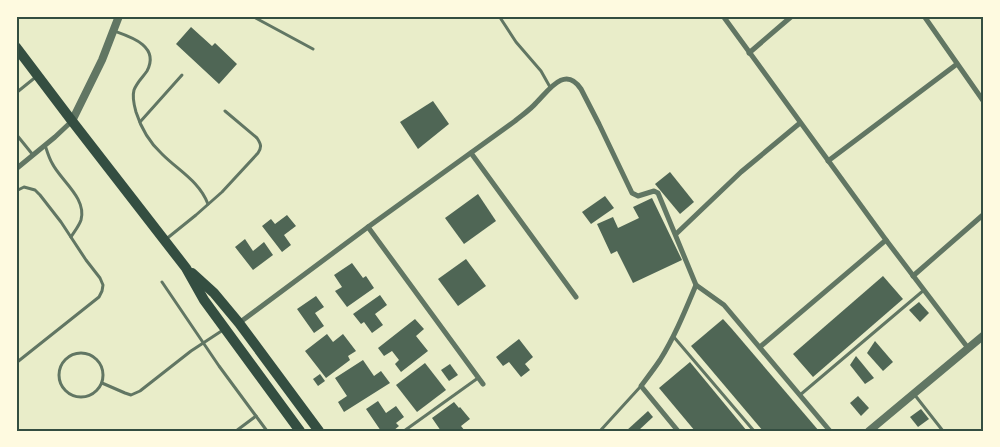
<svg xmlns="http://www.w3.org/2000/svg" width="1000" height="447" font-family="Overpass,sans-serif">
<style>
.building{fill:#4f6655}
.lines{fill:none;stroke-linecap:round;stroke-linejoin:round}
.service{stroke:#617663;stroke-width:3}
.minor{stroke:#617663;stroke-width:5}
.tertiary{stroke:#617663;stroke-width:8}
.primary{stroke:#344e41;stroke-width:10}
.neatline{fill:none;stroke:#344e41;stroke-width:2}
</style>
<rect width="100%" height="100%" fill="#e9edc9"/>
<!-- building -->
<g class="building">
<path d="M191,27L212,46L215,43L237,64L219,84L176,44Z"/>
<path d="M433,101L449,124L418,149L400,122Z"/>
<path d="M670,172L694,202L680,214L655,184Z"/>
<path d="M478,194L496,221L464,244L445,218Z"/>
<path d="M605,196L614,208L591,224L582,212Z"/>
<path d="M652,198L682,260L633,283L617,251L611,254L597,224L613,217L618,228L639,218L633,207Z"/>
<path d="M287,215L296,226L284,235L291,245L282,252L262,226L271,219L275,224Z"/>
<path d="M245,239L253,251L264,242L273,255L253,270L235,247Z"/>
<path d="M466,259L486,286L458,306L438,279Z"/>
<path d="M352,263L363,278L366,276L374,288L347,307L335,291L342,287L334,275Z"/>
<path d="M883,276L903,299L813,377L793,354Z"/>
<path d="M380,295L387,305L375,314L383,325L372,333L364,322L361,324L353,314Z"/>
<path d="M316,296L324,307L315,313L324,326L314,333L297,309Z"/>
<path d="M919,302L929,313L920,322L909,310Z"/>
<path d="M415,319L424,329L416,336L428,351L401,372L395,364L399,360L392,351L384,356L378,348Z"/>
<path d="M723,319L732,329L819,431H763L691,346Z"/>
<path d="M327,334L333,342L343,334L356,351L348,356L350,360L326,378L305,351Z"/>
<path d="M519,339L533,357L525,364L530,370L521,377L509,362L503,366L496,357Z"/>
<path d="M875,341L893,362L883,371L867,353Z"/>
<path d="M856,356L874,378L865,384L850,365Z"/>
<path d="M363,360L374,376L381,371L390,383L344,412L338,402L347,396L335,378Z"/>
<path d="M690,362L747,431H695L659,388Z"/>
<path d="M425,363L446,390L417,412L396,385Z"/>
<path d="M450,364L458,375L449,381L441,370Z"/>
<path d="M320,374L325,381L318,386L313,379Z"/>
<path d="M858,396L869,408L861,416L850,403Z"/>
<path d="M378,401L386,413L396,406L404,417L396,423L399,426L393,431H381L366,409Z"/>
<path d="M454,402L459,408L460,407L470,419L461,426L465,431H441L432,418Z"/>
<path d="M921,409L929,419L918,427L910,417Z"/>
<path d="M648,411L653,417L638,431H626Z"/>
</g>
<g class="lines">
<!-- service -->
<g class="service">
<path d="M252,16L313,49"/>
<path d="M499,16L516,42L541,71L550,87"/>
<path d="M114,31C131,37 160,46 147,71C143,77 137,82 134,90C132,97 134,105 136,112C141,128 150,143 162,154C179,171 199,181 208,204"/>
<path d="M16,93L37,76"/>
<path d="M140,122L182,75"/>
<path d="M16,134L33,155"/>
<path d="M45,145C47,151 49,158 52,163C61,181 87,198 81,220C79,226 74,232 71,237"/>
<path d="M16,191L24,187L35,190L40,195L61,222L86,260L100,278L103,285L102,291L99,297L16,363"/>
<path d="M165,240L196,215L222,192L258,153C262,147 261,144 257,138L225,111"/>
<path d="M162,282L219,366L267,431"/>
<path d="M673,336L754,431"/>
<circle cx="81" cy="375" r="22"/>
<path d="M102,383L125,393L131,395L140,391L191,351L223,330"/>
<path d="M914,394L943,431"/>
<path d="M800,395L924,290"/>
<path d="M236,431L256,416"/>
<path d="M404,431L478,378"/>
<path d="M600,431L641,386"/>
</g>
<!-- minor -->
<g class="minor">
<path d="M723,16L886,240L968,348"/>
<path d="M924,16L984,102"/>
<path d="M749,53L792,16"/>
<path d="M471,153L576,297"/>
<path d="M828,161L957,64"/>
<path d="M16,169L55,137L72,121"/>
<path d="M368,227L483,384"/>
<path d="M676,234L741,172L800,123"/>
<path d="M913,276L984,214"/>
<path d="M239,323L368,227L515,121C522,115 530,110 536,103C549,90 565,65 581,89L599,124L632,193L638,196L654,191L658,193L696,285L724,305L830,431"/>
<path d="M760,347L886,240"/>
<path d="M678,431L641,386C647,378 654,369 660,360C675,336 685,311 696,285"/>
</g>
<!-- tertiary -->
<g class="tertiary">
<path d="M72,121L102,60L119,16"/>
<path d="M869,431L984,335"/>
</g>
<!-- primary -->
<g class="primary">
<path d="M16,47L72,121L186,268L204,300L300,431"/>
<path d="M192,273L214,293L239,323L319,431"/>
</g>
</g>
<!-- border -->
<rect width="1000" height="447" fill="none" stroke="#fefae0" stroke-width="35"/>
<rect x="18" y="18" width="964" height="412" class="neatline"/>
</svg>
